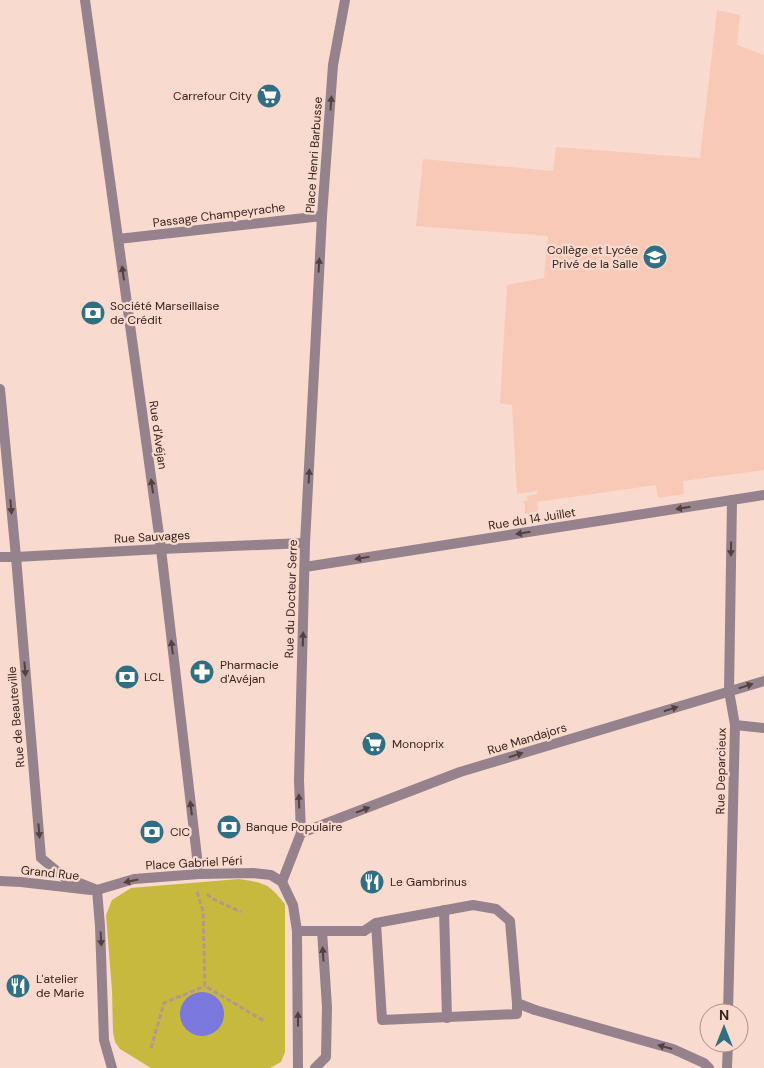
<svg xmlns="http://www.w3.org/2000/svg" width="764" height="1068" font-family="'DM Sans',sans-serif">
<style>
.built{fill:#f8c9b7}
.green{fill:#c7b83e}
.water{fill:#7a77dd}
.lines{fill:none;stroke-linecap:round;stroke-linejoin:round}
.path{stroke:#b3988e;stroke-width:3;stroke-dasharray:5 2.5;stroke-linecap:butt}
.service{stroke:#96828d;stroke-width:10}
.pedestrian{stroke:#96828d;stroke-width:10}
.minor{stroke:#96828d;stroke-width:10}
.oneway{fill:#54403e}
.labels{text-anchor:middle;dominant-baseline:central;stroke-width:4.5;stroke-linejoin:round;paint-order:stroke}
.poi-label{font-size:12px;fill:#37241c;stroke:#f9dace;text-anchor:start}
.street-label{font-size:12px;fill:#37241c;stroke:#f9dace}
</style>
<rect width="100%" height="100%" fill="#f9dace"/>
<!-- built -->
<path class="built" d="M717,10L740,15L737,45L764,55V470L683,481L684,494L658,498L656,485L537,502L538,511L525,514L524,501H528L527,496L537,494V491L517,494L512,405L500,403L507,285L544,278L548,236L416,226L423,159L553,171L556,147L700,158Z"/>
<!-- green -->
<path class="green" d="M239,879C265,883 268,883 285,904V1052L281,1062L270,1068H151L120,1049L115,1042L113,1032L112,990L106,915L112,900L131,888Z"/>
<!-- water -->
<circle class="water" cx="202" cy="1014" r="22"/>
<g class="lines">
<!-- path -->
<g class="path">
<path d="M197,892L203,911L205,986L264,1021"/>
<path d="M207,894L211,898L241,912"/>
<path d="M151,1048L164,1003L205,986"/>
</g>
<!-- service -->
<g class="service">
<path d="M444,910L447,1018"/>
<path d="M376,923L382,1020L517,1014V1003"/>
<path d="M364,931L376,923L473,905L496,909L510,921L517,1003L535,1010"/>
<path d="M315,1068L326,1057L327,1007L322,931"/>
</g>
<!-- pedestrian -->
<g class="pedestrian">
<path d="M118,239L322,216"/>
<path d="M0,557H16L161,549L305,543"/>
<path d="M0,881L21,882L91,890"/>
</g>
<!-- minor -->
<g class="minor">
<path d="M85,0L161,549L199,874"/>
<path d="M0,389L16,557L41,858L64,877L97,890"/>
<path d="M305,567L764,495"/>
<path d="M735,725L764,728"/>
<path d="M301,833L460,772L764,681"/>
<path d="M282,882L301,833L299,780L305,543L317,314L322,216L333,65L345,0"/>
<path d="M97,890L134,879L199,874L253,873L271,875L282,882L293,905L297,931L298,1068"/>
<path d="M97,890L100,926L104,1040L112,1068"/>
<path d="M297,931H364"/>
<path d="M535,1010L673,1049L704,1063L709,1068"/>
<path d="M728,1013L735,725L729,691L732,500"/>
<path d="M727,1068L728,1043"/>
</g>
</g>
<!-- one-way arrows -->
<defs><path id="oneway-solid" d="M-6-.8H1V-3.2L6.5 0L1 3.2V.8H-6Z" transform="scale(1.25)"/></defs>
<g class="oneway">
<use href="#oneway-solid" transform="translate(331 103) rotate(-86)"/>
<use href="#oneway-solid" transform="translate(319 265) rotate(-87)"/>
<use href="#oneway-solid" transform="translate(123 273) rotate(-98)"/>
<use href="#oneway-solid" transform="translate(309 476) rotate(-87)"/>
<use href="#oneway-solid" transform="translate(152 486) rotate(-98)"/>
<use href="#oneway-solid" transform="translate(11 507) rotate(85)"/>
<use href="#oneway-solid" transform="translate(683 508) rotate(171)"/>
<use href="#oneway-solid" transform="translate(523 533) rotate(171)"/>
<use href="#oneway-solid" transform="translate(731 549) rotate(91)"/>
<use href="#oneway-solid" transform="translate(362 558) rotate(171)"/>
<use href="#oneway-solid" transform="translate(303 639) rotate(-88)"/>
<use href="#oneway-solid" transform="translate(172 647) rotate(-97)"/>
<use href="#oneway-solid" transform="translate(25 669) rotate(85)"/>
<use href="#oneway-solid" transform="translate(746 686) rotate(-17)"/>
<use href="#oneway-solid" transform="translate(671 709) rotate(-17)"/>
<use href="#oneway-solid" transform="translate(516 755) rotate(-17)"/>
<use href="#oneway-solid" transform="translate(299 801) rotate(-92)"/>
<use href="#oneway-solid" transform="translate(191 808) rotate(-97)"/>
<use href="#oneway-solid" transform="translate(363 810) rotate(-21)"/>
<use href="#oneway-solid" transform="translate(39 831) rotate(85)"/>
<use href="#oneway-solid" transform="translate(131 881) rotate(168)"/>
<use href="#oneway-solid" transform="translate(101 939) rotate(87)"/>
<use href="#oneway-solid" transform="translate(323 954) rotate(-94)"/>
<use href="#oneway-solid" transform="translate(298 1019) rotate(-90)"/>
<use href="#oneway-solid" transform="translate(665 1047) rotate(-164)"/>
</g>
<!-- icons -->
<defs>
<symbol id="supermarket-disc" viewBox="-11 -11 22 22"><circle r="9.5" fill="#2f6e83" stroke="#f9dace"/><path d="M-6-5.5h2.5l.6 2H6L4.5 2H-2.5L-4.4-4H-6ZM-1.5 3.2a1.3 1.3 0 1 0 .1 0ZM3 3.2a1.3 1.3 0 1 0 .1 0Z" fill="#fff"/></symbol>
<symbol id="school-disc" viewBox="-11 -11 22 22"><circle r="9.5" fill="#2f6e83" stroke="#f9dace"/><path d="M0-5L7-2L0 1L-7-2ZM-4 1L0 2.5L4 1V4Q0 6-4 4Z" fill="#fff"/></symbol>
<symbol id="bank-disc" viewBox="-11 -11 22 22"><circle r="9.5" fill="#2f6e83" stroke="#f9dace"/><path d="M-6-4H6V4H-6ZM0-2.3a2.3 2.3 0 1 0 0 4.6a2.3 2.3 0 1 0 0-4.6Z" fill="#fff"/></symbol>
<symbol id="pharmacy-disc" viewBox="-11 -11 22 22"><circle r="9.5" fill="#2f6e83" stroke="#f9dace"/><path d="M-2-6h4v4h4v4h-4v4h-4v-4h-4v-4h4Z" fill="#fff"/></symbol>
<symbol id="restaurant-disc" viewBox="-11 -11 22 22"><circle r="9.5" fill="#2f6e83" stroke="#f9dace"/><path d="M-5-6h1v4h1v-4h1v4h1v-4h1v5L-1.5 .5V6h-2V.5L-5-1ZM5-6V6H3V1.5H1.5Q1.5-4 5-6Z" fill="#fff"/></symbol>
</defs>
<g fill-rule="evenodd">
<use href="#supermarket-disc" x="255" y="82" width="28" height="28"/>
<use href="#school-disc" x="641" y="243" width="28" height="28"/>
<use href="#bank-disc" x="79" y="299" width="28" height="28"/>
<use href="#pharmacy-disc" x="188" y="658" width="28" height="28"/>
<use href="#bank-disc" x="113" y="663" width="28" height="28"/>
<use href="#supermarket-disc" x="360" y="730" width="28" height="28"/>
<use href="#bank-disc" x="215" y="813" width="28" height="28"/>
<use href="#bank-disc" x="138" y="818" width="28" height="28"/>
<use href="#restaurant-disc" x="358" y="868" width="28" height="28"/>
<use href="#restaurant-disc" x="4" y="972" width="28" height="28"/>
</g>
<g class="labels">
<!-- poi labels -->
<g class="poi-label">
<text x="252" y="96" text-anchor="end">Carrefour City</text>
<text x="638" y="250" text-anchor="end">Collège et Lycée<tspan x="638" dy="14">Privé de la Salle</tspan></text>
<text x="110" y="306">Société Marseillaise<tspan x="110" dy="14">de Crédit</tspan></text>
<text x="220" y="665">Pharmacie<tspan x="220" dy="14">d'Avéjan</tspan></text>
<text x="144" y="677">LCL</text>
<text x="392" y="744">Monoprix</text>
<text x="246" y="827">Banque Populaire</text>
<text x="170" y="832">CIC</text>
<text x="390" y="882">Le Gambrinus</text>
<text x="36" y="979">L'atelier<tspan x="36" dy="14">de Marie</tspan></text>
</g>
<!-- street labels -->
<g class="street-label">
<text transform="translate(314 155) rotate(-86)">Place Henri Barbusse</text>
<text transform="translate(219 215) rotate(-7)">Passage Champeyrache</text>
<text transform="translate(158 435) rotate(82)">Rue d'Avéjan</text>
<text transform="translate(532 519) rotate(-9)">Rue du 14 Juillet</text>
<text transform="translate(152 537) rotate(-3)">Rue Sauvages</text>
<text transform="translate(291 599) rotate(-88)">Rue du Docteur Serre</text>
<text transform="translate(16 717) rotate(-95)">Rue de Beauteville</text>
<text transform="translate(527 739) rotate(-17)">Rue Mandajors</text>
<text transform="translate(721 771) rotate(-89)">Rue Deparcieux</text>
<text transform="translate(194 863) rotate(-3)">Place Gabriel Péri</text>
<text transform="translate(50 873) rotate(6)">Grand Rue</text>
</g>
</g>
<!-- north arrow -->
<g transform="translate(724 1028)"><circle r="24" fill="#f9dace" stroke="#ab9187"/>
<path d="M0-4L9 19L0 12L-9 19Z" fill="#2f6e83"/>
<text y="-8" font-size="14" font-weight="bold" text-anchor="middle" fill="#37241c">N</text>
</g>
</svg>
